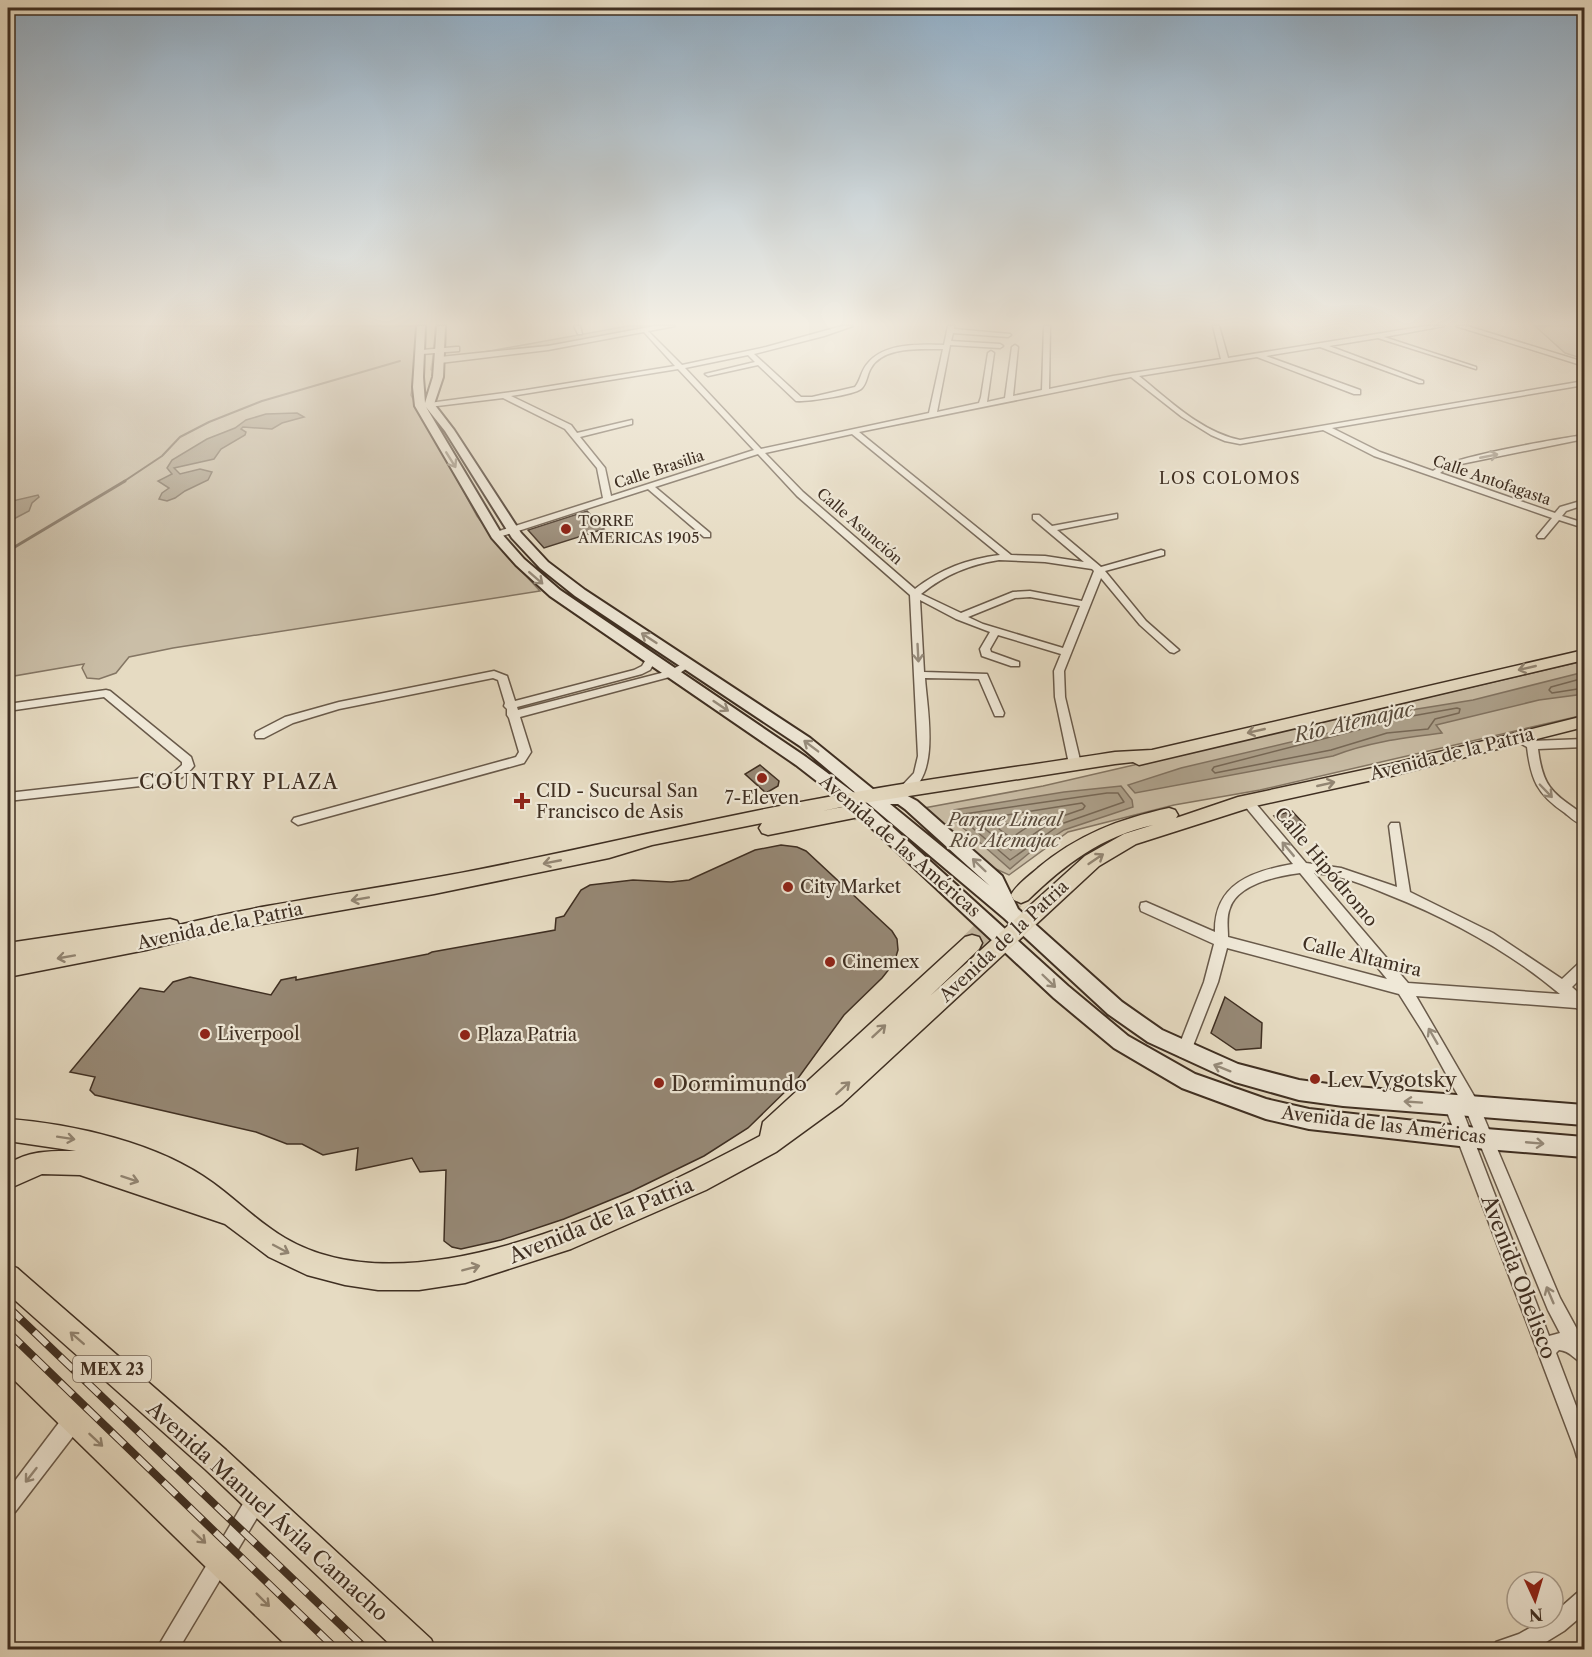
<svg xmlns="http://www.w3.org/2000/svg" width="1592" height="1657" font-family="'Libre Caslon Text',serif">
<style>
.green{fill:#cabea7;stroke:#847664;stroke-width:1.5}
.water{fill:#ada18c;stroke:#817362;stroke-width:1.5}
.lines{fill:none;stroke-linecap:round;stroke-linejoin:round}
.shore{stroke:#766857;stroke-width:1.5}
.stream-far1{stroke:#817362;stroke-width:2}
.stream{stroke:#817362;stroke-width:3}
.canal{fill:#ada18c;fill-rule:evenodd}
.building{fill:#968875;stroke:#3f2f22;stroke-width:1.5}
.primary-tunnel-far1{stroke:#c5b9a2;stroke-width:17;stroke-dasharray:17 9;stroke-linecap:butt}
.primary-tunnel{stroke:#c5b9a2;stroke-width:22;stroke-dasharray:22 11;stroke-linecap:butt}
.minor-casing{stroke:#695a4a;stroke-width:3}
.tertiary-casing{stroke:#695a4a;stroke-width:3}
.secondary-casing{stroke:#3f2f22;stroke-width:4}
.primary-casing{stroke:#3f2f22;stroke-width:3}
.minor{fill:#efe8d7;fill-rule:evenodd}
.tertiary{fill:#efe8d7;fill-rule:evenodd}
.secondary{fill:#efe8d7;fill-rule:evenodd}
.primary{fill:#e6dbc2;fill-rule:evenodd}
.rail-casing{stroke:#3f2f22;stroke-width:8}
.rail{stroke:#efe8d7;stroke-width:6;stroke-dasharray:18;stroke-linecap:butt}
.oneway{stroke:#978c7c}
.oneway2{stroke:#928572}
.poi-dot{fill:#8f2418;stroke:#efe8d7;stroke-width:2}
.labels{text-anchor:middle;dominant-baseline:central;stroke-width:4.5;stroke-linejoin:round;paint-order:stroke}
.far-street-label{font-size:15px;fill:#3f2f22;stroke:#efe8d7}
.far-poi-label{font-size:15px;fill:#3f2f22;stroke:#efe8d7;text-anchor:start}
.far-neighbourhood-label{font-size:16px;letter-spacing:1.5px;fill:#3f2f22;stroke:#efe8d7}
.shield{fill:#efe8d7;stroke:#746658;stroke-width:1.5}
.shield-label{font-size:16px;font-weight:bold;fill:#3f2f22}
.street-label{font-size:18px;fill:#3f2f22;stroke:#efe8d7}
.poi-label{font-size:18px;fill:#3f2f22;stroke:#efe8d7;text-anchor:start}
.park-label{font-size:18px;font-style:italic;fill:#5b4c3d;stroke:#efe8d7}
.water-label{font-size:20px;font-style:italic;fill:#5a4c3c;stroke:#efe8d7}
.neighbourhood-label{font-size:20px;letter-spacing:1.5px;fill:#3f2f22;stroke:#efe8d7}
.near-poi-label{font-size:21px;fill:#3f2f22;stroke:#efe8d7;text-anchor:start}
.near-street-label{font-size:21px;fill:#3f2f22;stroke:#efe8d7}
</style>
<rect width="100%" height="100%" fill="#e6dbc2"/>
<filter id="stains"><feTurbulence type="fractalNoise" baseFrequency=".00333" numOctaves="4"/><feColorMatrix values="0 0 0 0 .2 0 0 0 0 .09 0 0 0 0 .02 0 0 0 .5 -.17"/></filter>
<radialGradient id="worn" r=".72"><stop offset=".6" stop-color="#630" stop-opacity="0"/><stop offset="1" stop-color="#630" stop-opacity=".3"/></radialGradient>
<!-- green -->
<g class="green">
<path d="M8,326H423L411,395L477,516L504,552L540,591L173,648L129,657L116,673L99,679L87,678L82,668L84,664L8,677Z"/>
<path d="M628,326H658L559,344L484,352Z"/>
<path d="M1535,326H1584V359L1565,353Z"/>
<path d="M1584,661V715L1260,790L1174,805L1068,832L1009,875L985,864L924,808L1043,786Z"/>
</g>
<!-- water -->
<g class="water">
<path d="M297,413L304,417L282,423L272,429L243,427L241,429L246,432L245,435L221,449L214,459L174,468L180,474L200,469L212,472L208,480L185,491L175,498L167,501L159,499L162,493L169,488L158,481L172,474L167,468L172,460L207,439L235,428L246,420L266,414Z"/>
<path d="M38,495L39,497L32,503L29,511L8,522V502Z"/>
<path d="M1584,672V694L1539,700L1436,725L1442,733C1403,738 1369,742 1333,756L1135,793L1128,785L1181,768L1371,723L1411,710L1473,700Z"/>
<path d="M1121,786L1132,800L1133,807L1064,830L1028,854L1010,869L953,819L954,810L1064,792Z"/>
</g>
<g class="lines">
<!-- shore -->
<g class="shore">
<path d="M1584,678L1551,687L1549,690L1552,693L1584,688"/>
<path d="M1457,708L1460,709L1459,713L1435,719L1428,729L1387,733L1331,750L1215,773L1212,770L1214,767L1412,716Z"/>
<path d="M1107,793H1118L1124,802L1061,824L1010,860L961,818L964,814Z"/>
<path d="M1082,803L1085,806L1083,809L1057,818L1011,850L978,823L981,819Z"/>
<path d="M1027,821L1030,823L1029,826L1011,838L999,829L1001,825Z"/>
</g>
<!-- stream-far1 -->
<path class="stream-far1" d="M123,482L162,456L180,437L209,422L262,401L400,361"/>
<!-- stream -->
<path class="stream" d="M8,551L125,481"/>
<!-- canal -->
<path class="canal" d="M433,353L438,354L436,370L433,372L430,370Z"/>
</g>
<!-- building -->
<g class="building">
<path d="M587,511L604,529L544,548L528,530Z"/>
<path d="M760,765L779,781L778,786L766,793L745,774Z"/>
<path d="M1292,811L1305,825L1286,830L1274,816Z"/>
<path d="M781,845L797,847L806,851L892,931L897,939L898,950L894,963L882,978L844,1015L796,1081L748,1128L704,1156L630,1192L564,1219L501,1240L461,1249L452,1247L444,1241L446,1170L420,1172L412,1158L356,1170L358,1148L323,1155L302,1144H287L256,1132L95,1095L90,1090L95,1077L70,1072L140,988L164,992L173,982L190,977L271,995L281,980L296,977V980L428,954L432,952L555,930L556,918L564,916L581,890L590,885L633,880L671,882L689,880L755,850Z"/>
<path d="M1225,997L1262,1023L1261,1048L1236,1050L1211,1033Z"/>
</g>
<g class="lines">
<!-- primary-tunnel-far1 -->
<g class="primary-tunnel-far1">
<path d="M853,812L915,802"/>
<path d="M985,931L1021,895"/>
</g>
<!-- primary-tunnel -->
<path class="primary-tunnel" d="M972,943L986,929"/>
<defs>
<g id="minor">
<path d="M574,326H580L582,334H578Z"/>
<path d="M842,326H853L824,336L754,354L801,397H812L855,387C861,380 861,370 868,363C884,343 920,344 944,345L948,326H954V329L1010,334L1011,335L1008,337L953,333L951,341L1000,344L1003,346L1000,348L950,345L937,412L979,403L981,397L988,353L991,351L994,353L987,402L1005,398L1012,347L1015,345L1018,347L1013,396L1042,390L1044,326H1050L1049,389L1113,376L1221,359L1213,326H1219L1228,358L1426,326H1444L1384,337L1476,367V369L1378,338L1329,346L1423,381V383H1419L1320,347L1266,356L1360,390V394H1354L1257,357L1139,376C1169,400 1201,432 1240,440L1584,381V385L1332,428L1380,452L1433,471C1450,457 1557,439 1584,435V439L1461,464L1444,470L1440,473L1555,513L1560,507L1584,500V505L1566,511L1562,516L1584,523V528L1559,520L1544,538H1538L1537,536L1552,518L1374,456L1323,430L1240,444L1225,441L1211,435L1182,417L1131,377L859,432L1011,555L1045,556L1084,562L1033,519V515H1039L1052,526L1117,514V518L1057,530L1101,567L1161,550L1164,551V555L1105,571L1146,621L1179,650L1174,653L1170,652L1140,625L1101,578L1064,671L1065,697L1081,764L1075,768L1069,764L1055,697L1054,671L1061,654L998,635L990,649L991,652L1019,662V666H1011L982,656L980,649L990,632L956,619L920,600L924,672L987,674L1004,713L1003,716H995L979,679L925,678C927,710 942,781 903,795L897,791L914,773L918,756L910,595L797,496L758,454L655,487L710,533V537H704L648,489L496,538L493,537V533L603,498L597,468L565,429L503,398L429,407L425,405L429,403L526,390L675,366L644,332L643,331L646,329L682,365L766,347ZM927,349H943L929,413L761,449L685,368L748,355L755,362L705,374L708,376L758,365L796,401C807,402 853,395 861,389C867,384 867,374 871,368C881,350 909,349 927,349ZM678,369L754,450L611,496L605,468L580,437L632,424V420L577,433L571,425L511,396ZM852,434L1000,555C967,559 941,569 915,589L803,492L765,453ZM999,560L1045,562L1092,569L1094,571L1082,601L1030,591L1013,592L961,613L921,594C946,574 969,565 999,560ZM1030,597L1080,606L1063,648L983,624L968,617L1015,598Z"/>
<path d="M1456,326H1467L1584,362V366Z"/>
<path d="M652,655L657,658L650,670L642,674L517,707L518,710L669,671L688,661L693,664L677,675L520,717L531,752L524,763L298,825L292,821L294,818L516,757L519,752L509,718L507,715V709L504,706L505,703L498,680L493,678L339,709L293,723L264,738H256L255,735L256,732L285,717L339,702L494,671L507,676L515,701L634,670L642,666L648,656Z"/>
<path d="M106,690L110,691L191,757L194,766C186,776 179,780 167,783L8,801V793L167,775L173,773L182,765V762L104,697L8,711V704Z"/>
<path d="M1526,739L1532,741L1584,739V747L1538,749C1543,789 1553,793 1584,815V825C1577,824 1571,818 1565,813C1537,794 1531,780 1527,747L1520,743Z"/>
<path d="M1248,798L1252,799L1306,863L1341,868L1397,887L1389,826L1391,823H1399L1410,892L1493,933L1562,979L1579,963L1584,961V975L1572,987L1584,998V1012L1576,1008L1416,996L1477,1101L1560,1298L1584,1342V1364C1574,1360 1571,1351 1559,1350L1556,1353L1584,1427V1459L1577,1457L1575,1450L1444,1104L1447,1099L1452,1097L1457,1099L1460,1104L1549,1336L1560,1333L1548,1310L1466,1110L1423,1032L1399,994L1227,948L1218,982L1191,1051L1189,1056L1184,1058L1179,1056L1177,1051L1204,982L1214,944L1141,911L1140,907L1141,903L1146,902L1215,932C1214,884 1252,871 1293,864L1244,805L1242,802ZM1300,873L1387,979L1228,937C1228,928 1226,917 1230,908C1238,884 1278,876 1300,873ZM1314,873C1341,875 1365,885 1389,895C1450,919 1510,952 1560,994L1408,983Z"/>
<path d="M74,1410L81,1412L83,1419L81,1426L15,1512L8,1515V1490L67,1412Z"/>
<path d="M257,1489L264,1492L267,1499L264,1506L178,1650H156L250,1492Z"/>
<path d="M1584,1590V1614L1564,1631L1533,1650H1494L1496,1642L1519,1634L1547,1618H1553V1614L1577,1593Z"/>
</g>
<g id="tertiary">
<path d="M655,326H675L548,350L440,363L436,360L440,357L548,346Z"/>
<path d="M456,347H459V351L422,354L418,352L422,350Z"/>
</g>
<path id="secondary" d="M417,326H425L423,377L425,403L433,377L437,326H445L443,377L434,404L454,430L521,533L548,562L585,590L810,738L874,790L902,793L917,801L1002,876L1018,909L1122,1002L1162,1030L1238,1064L1299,1080L1343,1086L1584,1105V1125L1343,1106L1299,1100L1235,1082L1148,1042L1108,1014L1004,918L800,746L575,596L540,568L512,538L445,431L426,407L501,533L524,559L560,590L806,757L857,795L1068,986L1128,1036L1195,1074L1266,1099L1309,1109L1486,1129L1584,1137V1157L1486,1149L1309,1129L1266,1119L1182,1088L1114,1048L1054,998L845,803L796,765L550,596L516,565L492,538L415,406L413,387ZM890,804H898L905,809L990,886Z"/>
<g id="primary">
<path d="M1584,650V660L1139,765L1133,762L1115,764L851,805L822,811L853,805L859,807L862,812L859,817L768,835L762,833L759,828L762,823L652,845L609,858L434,894L216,932L146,950L8,977V943L170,919L177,921L179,925C275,901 374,890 471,871C598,846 723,815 850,793C938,777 1027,766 1115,752L1152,750Z"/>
<path d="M1584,716V727L1391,776L1255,806L1136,844L1099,866L842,1104L776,1152L706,1190L571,1249L465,1283L419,1290H378L345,1285L307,1275L269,1257L225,1224L80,1175L42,1174L8,1189V1164C30,1150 51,1151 76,1151L8,1141V1119C74,1124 159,1143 213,1183C238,1201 259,1223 285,1238C415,1315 641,1199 760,1136L763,1122L965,937L972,935L979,937L982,943L979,949L930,996L1085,856L1124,834L1153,825C1102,836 1064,865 1028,900L1021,903L1014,900L1011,895C1017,884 1029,876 1038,868C1077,835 1119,819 1169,808L1175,810L1178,815L1176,818L1238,797L1391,764Z"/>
<path d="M8,1264L17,1268L226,1450L431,1639L436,1650H396L206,1470L8,1294Z"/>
<path d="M8,1343L18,1346L233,1548L325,1639L330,1650H291L8,1374Z"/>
</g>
</defs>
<!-- minor casing -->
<use href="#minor" class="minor-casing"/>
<!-- tertiary casing -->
<use href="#tertiary" class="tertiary-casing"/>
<!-- secondary casing -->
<use href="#secondary" class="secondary-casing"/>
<!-- primary casing -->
<use href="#primary" class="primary-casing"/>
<!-- minor -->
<use href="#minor" class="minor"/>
<!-- tertiary -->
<use href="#tertiary" class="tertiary"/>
<!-- secondary -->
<use href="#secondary" class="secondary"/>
<!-- primary -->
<use href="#primary" class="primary"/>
<defs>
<g id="rail">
<path d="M8,1307L367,1650"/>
<path d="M8,1332L337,1650"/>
</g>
</defs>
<!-- rail casing -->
<use href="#rail" class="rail-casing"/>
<!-- rail -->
<use href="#rail" class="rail"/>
</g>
<!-- one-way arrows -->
<defs><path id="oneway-shaft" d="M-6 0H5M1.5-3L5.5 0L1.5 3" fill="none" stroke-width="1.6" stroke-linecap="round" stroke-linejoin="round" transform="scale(1.5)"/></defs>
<g class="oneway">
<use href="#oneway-shaft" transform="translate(1489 456) rotate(-11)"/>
<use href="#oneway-shaft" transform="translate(451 460) rotate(58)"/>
<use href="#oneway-shaft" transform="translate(536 578) rotate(41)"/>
<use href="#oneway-shaft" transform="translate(649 638) rotate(-147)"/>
<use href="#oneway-shaft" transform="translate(918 653) rotate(87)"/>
<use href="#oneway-shaft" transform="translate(721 706) rotate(34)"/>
<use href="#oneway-shaft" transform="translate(811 746) rotate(-143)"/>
<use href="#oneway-shaft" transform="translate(1546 791) rotate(46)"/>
<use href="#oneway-shaft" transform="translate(1288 849) rotate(-130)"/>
<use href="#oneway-shaft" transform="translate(979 865) rotate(-136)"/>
<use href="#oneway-shaft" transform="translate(1049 981) rotate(44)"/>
<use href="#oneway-shaft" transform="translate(1433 1036) rotate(-120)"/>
<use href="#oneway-shaft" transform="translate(1222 1068) rotate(-158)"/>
<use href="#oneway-shaft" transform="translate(1413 1102) rotate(-176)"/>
<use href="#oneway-shaft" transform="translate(1535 1143) rotate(5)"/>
<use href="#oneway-shaft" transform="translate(1550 1295) rotate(-113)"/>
<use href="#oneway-shaft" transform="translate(31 1475) rotate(128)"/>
</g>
<g class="oneway2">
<use href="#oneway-shaft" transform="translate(1527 668) rotate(167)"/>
<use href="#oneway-shaft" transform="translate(1256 731) rotate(167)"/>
<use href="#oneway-shaft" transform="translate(1326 784) rotate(-13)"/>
<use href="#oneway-shaft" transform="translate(1096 859) rotate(-34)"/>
<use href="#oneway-shaft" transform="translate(552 862) rotate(169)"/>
<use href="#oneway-shaft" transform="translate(360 899) rotate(170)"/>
<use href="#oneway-shaft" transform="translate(66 957) rotate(170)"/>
<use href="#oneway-shaft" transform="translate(879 1031) rotate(-43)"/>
<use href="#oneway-shaft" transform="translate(843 1088) rotate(-42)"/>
<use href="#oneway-shaft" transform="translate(66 1138) rotate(9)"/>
<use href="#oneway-shaft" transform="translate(130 1179) rotate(18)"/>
<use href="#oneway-shaft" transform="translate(281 1249) rotate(28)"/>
<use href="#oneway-shaft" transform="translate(471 1268) rotate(-15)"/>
<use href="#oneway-shaft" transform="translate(77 1338) rotate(-139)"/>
<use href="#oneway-shaft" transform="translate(96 1440) rotate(43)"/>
<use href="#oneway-shaft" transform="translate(199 1537) rotate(43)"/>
<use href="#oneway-shaft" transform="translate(263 1600) rotate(45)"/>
</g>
<!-- sky -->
<linearGradient id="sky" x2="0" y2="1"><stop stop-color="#90acc3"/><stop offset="0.58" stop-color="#f4efe4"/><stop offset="1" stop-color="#f4efe4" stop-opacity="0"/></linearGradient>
<rect width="1592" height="558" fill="url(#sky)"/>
<!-- markers -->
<g class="poi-dot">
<circle cx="566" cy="529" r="6"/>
<circle cx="762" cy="778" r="6"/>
<path d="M519 792h6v6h6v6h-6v6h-6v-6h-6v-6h6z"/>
<circle cx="788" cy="887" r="6"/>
<circle cx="830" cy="962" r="6"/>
<circle cx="205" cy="1034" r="6"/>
<circle cx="465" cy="1035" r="6"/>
<circle cx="1315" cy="1079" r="6"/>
<circle cx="659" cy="1083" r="6"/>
</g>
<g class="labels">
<!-- far-street labels -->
<g class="far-street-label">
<text transform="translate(659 469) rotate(-18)">Calle Brasilia</text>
<text transform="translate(1492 480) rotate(19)">Calle Antofagasta</text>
<text transform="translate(860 526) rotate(41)">Calle Asunción</text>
</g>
<!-- far-poi labels -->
<g class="far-poi-label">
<text x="578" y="520">TORRE<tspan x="578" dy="17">AMERICAS 1905</tspan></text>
</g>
<!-- far-neighbourhood labels -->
<g class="far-neighbourhood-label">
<text x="1230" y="478">LOS COLOMOS</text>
</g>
<!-- shield labels -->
<rect class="shield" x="73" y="1356" width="78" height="26" rx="4.5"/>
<g class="shield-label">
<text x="112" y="1369">MEX 23</text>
</g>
<!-- street labels -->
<g class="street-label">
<text transform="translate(1452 754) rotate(-14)">Avenida de la Patria</text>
<text transform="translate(900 846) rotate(41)">Avenida de las Américas</text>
<text transform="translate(1326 867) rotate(50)">Calle Hipódromo</text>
<text transform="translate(220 926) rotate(-12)">Avenida de la Patria</text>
<text transform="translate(1004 941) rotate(-43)">Avenida de la Patria</text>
<text transform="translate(1362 957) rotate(13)">Calle Altamira</text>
<text transform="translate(1384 1125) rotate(7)">Avenida de las Américas</text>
</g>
<!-- poi labels -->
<g class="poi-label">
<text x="536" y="791">CID - Sucursal San<tspan x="536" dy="21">Francisco de Asis</tspan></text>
<text x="762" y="798" text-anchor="middle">7-Eleven</text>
<text x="800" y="887">City Market</text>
<text x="842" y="962">Cinemex</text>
<text x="217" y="1034">Liverpool</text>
<text x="477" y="1035">Plaza Patria</text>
</g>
<!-- park labels -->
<g class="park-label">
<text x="1005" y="820">Parque Lineal<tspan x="1005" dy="21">Rio Atemajac</tspan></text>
</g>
<!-- water labels -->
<g class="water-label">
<text transform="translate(1354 722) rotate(-13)">Río Atemajac</text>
</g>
<!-- neighbourhood labels -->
<g class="neighbourhood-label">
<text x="239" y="782">COUNTRY PLAZA</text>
</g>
<!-- near-poi labels -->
<g class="near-poi-label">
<text x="1327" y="1079">Lev Vygotsky</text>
<text x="671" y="1083">Dormimundo</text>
</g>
<!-- near-street labels -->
<g class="near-street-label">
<text transform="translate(601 1220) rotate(-22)">Avenida de la Patria</text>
<text transform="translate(1519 1277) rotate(69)">Avenida Obelisco</text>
<text transform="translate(268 1511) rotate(42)">Avenida Manuel Ávila Camacho</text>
</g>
</g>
<!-- margin -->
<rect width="1592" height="1657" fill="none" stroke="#e6dbc2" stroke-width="30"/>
<rect x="9" y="9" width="1574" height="1639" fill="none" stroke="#3f2f22" stroke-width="3"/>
<rect x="15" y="15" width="1562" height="1627" fill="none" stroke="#3f2f22" stroke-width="1.5"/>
<!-- north arrow -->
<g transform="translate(1535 1600) rotate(176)"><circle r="28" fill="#efe8d7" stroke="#a99e8f" stroke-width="1.5"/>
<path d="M0-4.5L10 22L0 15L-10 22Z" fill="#8f2418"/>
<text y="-9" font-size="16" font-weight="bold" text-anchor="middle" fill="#3f2f22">N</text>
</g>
<rect width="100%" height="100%" filter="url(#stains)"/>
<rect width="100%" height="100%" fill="url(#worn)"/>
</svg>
